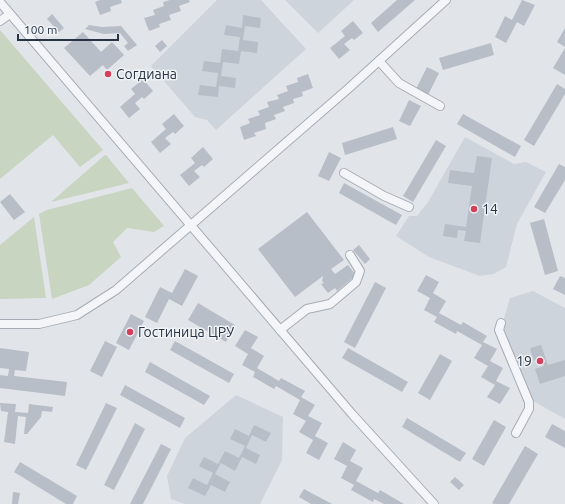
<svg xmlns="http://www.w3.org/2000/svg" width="565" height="504" font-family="Ubuntu,sans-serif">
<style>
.built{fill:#ced4dc}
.green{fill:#c7d5c1}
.building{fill:#b7bec8}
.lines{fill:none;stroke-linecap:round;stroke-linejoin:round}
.minor-casing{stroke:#a6acb5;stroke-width:10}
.minor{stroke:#f4f5f8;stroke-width:8}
.poi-dot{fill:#d63f5a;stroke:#f0f4f7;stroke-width:1.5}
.labels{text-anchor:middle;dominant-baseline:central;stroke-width:3;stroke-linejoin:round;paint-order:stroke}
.poi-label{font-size:14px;fill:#283343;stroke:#f0f4f7;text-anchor:start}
</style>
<rect width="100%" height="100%" fill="#e1e5ea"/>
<!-- built -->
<g class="built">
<path d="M217,0H261L306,49L216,130L207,120L195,117L151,66Z"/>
<path d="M285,0H354L318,33Z"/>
<path d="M465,137L514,164L526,162L546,172L517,224L506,267L494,274L480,276L429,257L396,236L409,216H417L428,202Z"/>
<path d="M533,291L565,308V419L526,397L502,325L510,298Z"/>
<path d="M236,395L283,417L282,460L260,504H185L171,499L167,476L185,438Z"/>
</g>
<!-- green -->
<g class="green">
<path d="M0,30L103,150L80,167L53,135L0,179Z"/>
<path d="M106,155L129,183L51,202L105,155Z"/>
<path d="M132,188L164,226L154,232L127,228L113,242L121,257L89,285L52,299L39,214L47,210Z"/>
<path d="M34,217L46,298L0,299V245Z"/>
</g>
<!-- building -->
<g class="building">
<path d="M100,0H121L122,3L110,7L111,11L100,15L95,2Z"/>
<path d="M170,0H189L190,2L179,6L181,11L169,15L171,20L159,24L160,27L149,31L144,18L155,15L153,10L164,6L163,2Z"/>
<path d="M397,0H415L378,32L371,23Z"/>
<path d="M522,0L535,5L524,26L517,22L506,43L495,37L505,16L512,20Z"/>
<path d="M52,14L64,28L59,32L47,19Z"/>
<path d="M243,15L261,18L260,28L245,26L243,40L258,42L257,53L241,51L239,64L223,62L221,76L236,78L235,88L219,86L218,97L198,95L200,85L216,87L218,73L202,71L204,61L220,63L222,49L238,51L240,37L224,35L226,25L242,28Z"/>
<path d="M353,21L363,33L354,40L352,38L344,44L350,50L339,59L330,48L345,36L341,31Z"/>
<path d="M89,25L102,27L121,26L137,45L128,51L124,46L128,43L120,33L104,34L85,29Z"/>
<path d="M565,28V47L557,42Z"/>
<path d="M83,32L101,52L112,42L124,55L107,70L103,65L90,76L64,48Z"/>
<path d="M162,40L167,46L160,52L155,46Z"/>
<path d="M491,43L494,55L443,70L439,58Z"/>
<path d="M565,48V75L553,68Z"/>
<path d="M427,67L439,73L427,97L415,91Z"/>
<path d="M308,74L313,88L302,92L303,96L293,99L294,103L283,107L285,111L274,115L276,119L265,123L266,129L254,133L256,136L244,140L240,127L250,123L248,119L260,115L258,111L269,107L267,102L279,99L277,95L288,91L286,86L298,82L297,78Z"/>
<path d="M143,79L153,91L144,99L142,97L135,103L140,109L129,118L120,107L135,94L131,89Z"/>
<path d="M557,84L565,89V94L534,146L524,140Z"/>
<path d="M409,100L421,106L410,126L399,121Z"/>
<path d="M174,114L184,126L175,134L173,132L165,138L171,144L160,153L151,142L166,129L162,124Z"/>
<path d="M463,114L521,146L515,157L457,124Z"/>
<path d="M393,127L397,139L345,155L342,143Z"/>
<path d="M436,140L446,146L413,202L403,196Z"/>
<path d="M203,147L213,159L204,167L202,165L194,171L200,177L189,186L180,175L195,163L191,158Z"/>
<path d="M329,152L341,158L329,181L318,176Z"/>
<path d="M477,156L492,158L480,243L464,241L466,231L458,230L457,238L443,236L445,224L466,227L472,186L448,183L450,170L474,173Z"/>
<path d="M559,164L565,167V180L545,213L534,207Z"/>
<path d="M344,183L402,215L396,225L339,193Z"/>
<path d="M10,194L25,212L14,220L0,202Z"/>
<path d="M307,212L344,260L331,269L335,274L348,265L356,275L337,291L335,288L328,293L321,284L324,283L322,281L323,276L295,297L258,249Z"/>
<path d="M544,219L558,271L545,275L530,223Z"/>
<path d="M359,245L370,259L365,264L353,250Z"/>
<path d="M185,269L198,276L182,306L169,299L157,323L145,317L160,287L172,293Z"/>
<path d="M426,275L439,282L433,293L446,301L439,313L461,325L463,322L487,336L483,342L497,349L490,361L503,368L496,381L510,388L500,404L487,397L495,385L481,377L488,366L474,358L482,345L457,331L456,334L434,322L437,317L424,310L430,298L417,291Z"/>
<path d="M560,276L565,278V295L553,289Z"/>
<path d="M375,282L386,288L355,348L344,342Z"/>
<path d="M198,303L235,325L226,342L188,320Z"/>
<path d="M131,314L144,321L129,350L116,343Z"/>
<path d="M245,330L258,337L251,348L264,356L257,368L279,381L281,378L305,391L301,397L315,405L308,416L322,423L315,436L328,443L319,460L306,453L313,440L299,432L306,421L293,414L300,400L276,386L274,389L253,377L255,372L242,365L248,354L235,346Z"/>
<path d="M105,341L117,347L102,377L90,371Z"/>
<path d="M175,341L234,374L229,383L170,350Z"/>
<path d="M541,345L548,365L565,360V376L540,384L535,369L544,366L542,359L534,361L530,348Z"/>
<path d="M0,348L29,352L26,371L15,370L14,376L67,382L65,396L0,388V375L8,376L9,369L0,368Z"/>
<path d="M348,348L408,382L402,392L342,358Z"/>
<path d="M440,354L452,361L430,400L418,393Z"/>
<path d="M150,362L210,396L204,405L145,372Z"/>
<path d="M125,385L185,418L180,428L120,395Z"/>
<path d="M0,403L16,404L15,412L28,413L29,404L53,407L52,412L42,411L41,417L27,434H24L26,417L18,416L15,444L4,442L8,412L1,411Z"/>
<path d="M106,403L117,408L86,470L76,465Z"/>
<path d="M407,418L466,453L460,462L402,427Z"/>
<path d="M494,420L506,427L484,466L472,459Z"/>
<path d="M135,423L145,429L114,490L104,485Z"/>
<path d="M552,424L565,431V448L545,437Z"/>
<path d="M254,425L271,433L266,442L252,435L246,448L260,455L256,464L242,457L235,471L221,463L215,474L230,482L225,492L211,485L205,496L188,488L193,478L207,485L213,473L199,466L204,457L218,464L225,451L239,458L245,446L230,439L235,429L249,436Z"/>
<path d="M343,442L356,450L350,461L363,468L356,481L378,493L380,490L404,504H384L374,499L373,502L351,490L354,485L341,478L347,466L334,459Z"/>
<path d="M161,444L171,449L143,504H130Z"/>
<path d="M525,446L538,454L509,504H494L492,503Z"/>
<path d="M20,462L77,496L73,504H66L14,472Z"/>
<path d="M455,477L464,485L459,490L450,482Z"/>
<path d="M304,489L332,504H311L299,497Z"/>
<path d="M13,492L20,493L18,504H12Z"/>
</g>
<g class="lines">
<defs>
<g id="minor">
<path d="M0,2L352,414L434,504"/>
<path d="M0,21L10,14"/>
<path d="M379,61L399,83L440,106"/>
<path d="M344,173L384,196L409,207"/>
<path d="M501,323L499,330L529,402V409L516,433"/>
<path d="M0,324H39L77,315L116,290L349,88L446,0"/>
<path d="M280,330L307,309L330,304L356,282L360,271L350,255"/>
</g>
</defs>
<!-- minor casing -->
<use href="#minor" class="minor-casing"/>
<!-- minor -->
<use href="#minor" class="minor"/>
</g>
<!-- markers -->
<g class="poi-dot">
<circle cx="108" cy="74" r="4"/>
<circle cx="474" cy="209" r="4"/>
<circle cx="130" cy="332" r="4"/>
<circle cx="540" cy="361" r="4"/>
</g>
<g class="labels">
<!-- poi labels -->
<g class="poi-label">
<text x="116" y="74">Согдиана</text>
<text x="482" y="209">14</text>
<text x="138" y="332">Гостиница ЦРУ</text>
<text x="532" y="361" text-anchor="end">19</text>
</g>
</g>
<!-- scale -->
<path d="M18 34v6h100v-6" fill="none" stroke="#283343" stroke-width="2"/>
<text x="24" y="34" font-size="12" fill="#283343" stroke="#f0f4f7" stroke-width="3" paint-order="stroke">100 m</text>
</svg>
